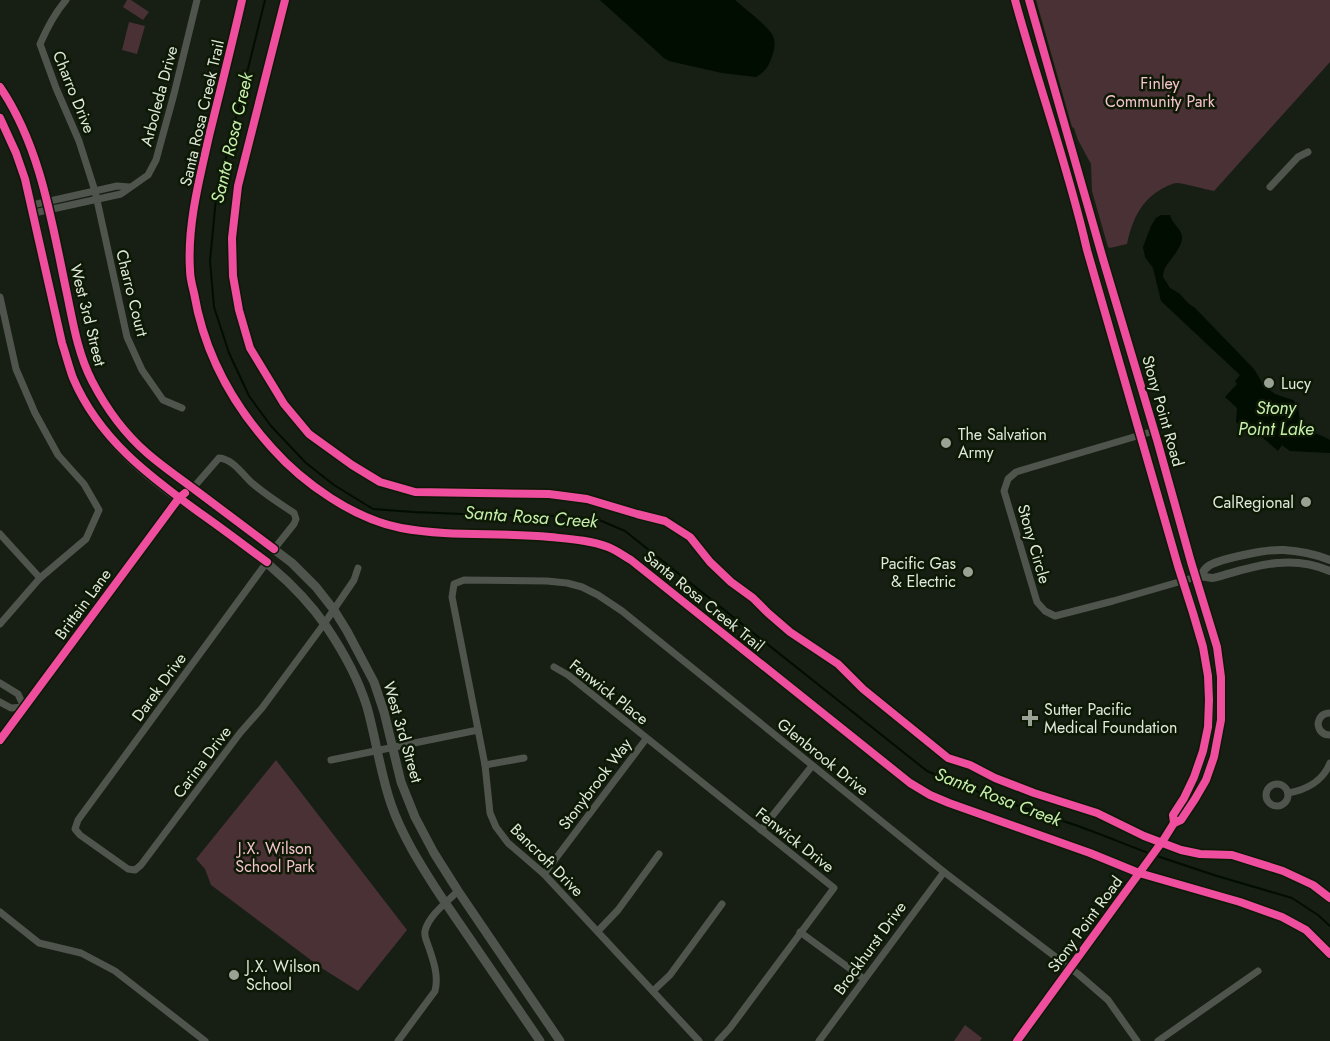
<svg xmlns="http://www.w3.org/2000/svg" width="1330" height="1041" font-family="Jost,sans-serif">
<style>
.green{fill:#4a3136}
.water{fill:#020d02}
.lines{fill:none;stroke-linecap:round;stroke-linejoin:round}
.stream{stroke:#020d02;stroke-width:2}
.minor{stroke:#4f544c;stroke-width:7}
.tertiary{stroke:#4f544c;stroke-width:8}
.secondary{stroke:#4f544c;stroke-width:9}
.cycleway-casing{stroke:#0d1905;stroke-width:11}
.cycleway{stroke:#ef4d9e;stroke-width:8}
.poi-dot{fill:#9aa295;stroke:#0d1905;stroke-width:2}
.labels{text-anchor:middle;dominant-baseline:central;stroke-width:5;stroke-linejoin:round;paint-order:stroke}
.park-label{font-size:16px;fill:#f6c4cf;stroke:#0d1905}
.street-label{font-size:16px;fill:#e0e9db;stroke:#0d1905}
.poi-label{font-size:16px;fill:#e0e9db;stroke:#0d1905;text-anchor:start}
.water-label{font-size:18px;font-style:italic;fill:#c6efac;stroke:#0d1905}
</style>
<rect width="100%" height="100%" fill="#171e13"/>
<!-- green -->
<g class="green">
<path d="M127,0H131L149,12L143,20L123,7Z"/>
<path d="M1036,0H1330V62L1214,191C1202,189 1189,184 1177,183C1172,183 1165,187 1160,190C1140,202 1132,221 1127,244L1110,248L1108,247L1092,191L1091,164L1078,140L1074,128L1072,127Z"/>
<path d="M129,22L145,26L137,54L122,50Z"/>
<path d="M276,760L407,930L358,991L320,967L211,885L205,869L196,859Z"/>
<path d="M965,1025L982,1038L980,1041H954Z"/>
</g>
<!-- water -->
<g class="water">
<path d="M600,0H735C744,8 768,26 773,36C776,43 774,52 771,59C768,68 764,72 756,77L722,73L669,61L664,58Z"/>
<path d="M1161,215H1170C1172,224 1182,229 1182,237C1183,247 1170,259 1165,268C1164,270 1163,274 1163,277L1170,288L1180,294L1189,304L1195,308L1254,369L1264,386L1275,394L1293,400L1298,406C1300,435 1310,428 1330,440V453L1290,451L1282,445L1278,451L1253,429L1242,428L1236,422L1237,408L1225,397L1237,384L1235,381L1240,375L1161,301L1153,268L1145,257L1143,247L1151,226L1156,218Z"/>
</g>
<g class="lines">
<!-- stream -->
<g class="stream">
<path d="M265,0L216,198L210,261L214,307L229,353L249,396L271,426L306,463L334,485L373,509L413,512L486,515L558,516L597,519L625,531L927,771C976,793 1028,809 1078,826C1103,835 1127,845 1151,854"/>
<path d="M1157,856L1217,876L1292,898L1318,915L1330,926"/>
</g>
<!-- minor -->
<g class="minor">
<path d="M66,0C54,14 47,28 40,44L56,88L79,141L95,191L127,337L142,370L163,400L182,408"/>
<path d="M1270,187L1298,157L1308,152"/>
<path d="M32,205L117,186L129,187"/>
<path d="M34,213L121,194L148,175L156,160L174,94L197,0"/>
<path d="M0,297L16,369L35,413L58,455L84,484L99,510L86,539L40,578L0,624"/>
<path d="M1154,431L1016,472L1008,479L1004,491L1037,602L1045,611L1055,616L1113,601L1196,577"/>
<path d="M0,534L40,578"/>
<path d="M267,562L78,820L75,829L80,835L128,869L135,870L141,865L240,733L262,708L324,624L354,580L358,568"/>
<path d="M554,667L568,675L834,888L730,1028L718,1041"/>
<path d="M0,683L18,694L24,707L11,708L0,702"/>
<path d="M1330,713C1323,713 1319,717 1318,724C1319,731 1323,735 1330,735"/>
<path d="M0,740L179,498L193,488L219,458C233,459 242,474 252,483C265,494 280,504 294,513L296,519L294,524L274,549"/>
<path d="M331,760L478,730"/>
<path d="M485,765L524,758"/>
<circle cx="1277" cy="795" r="11"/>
<path d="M1288,793C1306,790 1323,781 1330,763"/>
<path d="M761,830L812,766"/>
<path d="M544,874L646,739"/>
<path d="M0,912L39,943L81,953L115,971L205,1041"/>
<path d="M598,931L618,910L659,854"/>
<path d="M800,932L864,979"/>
<path d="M653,991L670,975L722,904"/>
<path d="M398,1041L435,991C439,975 433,960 428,945C426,940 424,936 425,931C429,915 447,902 458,891"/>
<path d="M699,1041L544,874L508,843L496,827L490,813L485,765L452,597L454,584L464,580L547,581L567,583L582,587L598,595L622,611L944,872L1078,974L1108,1000L1137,1041"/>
<path d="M819,1041L944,872"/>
<path d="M1158,1041L1258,971"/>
</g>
<!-- tertiary -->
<g class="tertiary">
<path d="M1201,576C1203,571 1205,568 1210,565C1224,558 1267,549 1284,550C1300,551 1315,554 1330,560"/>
<path d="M1196,577C1202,575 1207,578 1213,578C1253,567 1289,553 1330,571"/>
</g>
<!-- secondary -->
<g class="secondary">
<path d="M1015,0C1038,84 1068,166 1087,250L1178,566L1193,613L1203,647L1208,676L1209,700L1208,727L1203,751L1194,777L1184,798L1173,815L1174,823L1181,820L1195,799L1206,780L1214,757L1221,720V677L1217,647L1191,562L1157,440L1103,259L1029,0"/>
<path d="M0,87C41,146 51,221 66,289C72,319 78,349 90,377C103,406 125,431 147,453L292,563L316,587L334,610L347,631L374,682L384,712L401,782L415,817L434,853L458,891L560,1041"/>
<path d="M0,118L16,153L25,179C37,223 45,268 55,312C60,334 64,357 73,378C85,407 107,437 130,459C194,519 274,551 326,626C343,651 358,678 367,707C376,739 380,772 391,804C402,836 422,867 440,895L540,1041"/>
<path d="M1017,1041L1164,839L1174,823"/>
</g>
<defs>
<g id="cycleway">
<path d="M242,0C232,44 221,88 210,132C200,177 187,224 190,270C190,278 192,285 194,293C204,352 232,404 272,448C303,483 354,519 401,528C450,537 500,532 550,537C569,539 589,540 608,547C616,550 624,556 631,560L910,783L930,795L949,803L1090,853L1139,873L1240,902L1282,917L1306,930L1330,954"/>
<path d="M285,0L238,186L232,238L233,276L239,310L250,348L284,404L309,434L352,465L380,482L415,492L549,494L587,499L637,514L665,521L690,537L710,562L731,582L753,598L768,613L790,632L838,664L863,689L948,758L970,765L995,778L1034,793L1097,813L1144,836L1181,850L1200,854L1232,855L1283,871L1313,885L1330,898"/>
<path d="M1015,0C1038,84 1068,166 1087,250L1178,566L1193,613L1203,647L1208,676L1209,700L1208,727L1203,751L1194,777L1184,798L1173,815L1174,823L1181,820L1195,799L1206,780L1214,757L1221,720V677L1217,647L1191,562L1157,440L1103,259L1029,0"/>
<path d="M0,87C41,147 52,224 67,294C73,323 78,354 92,381C106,408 124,433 147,453C163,467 181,479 198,492C223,511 249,530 274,549"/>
<path d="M0,118L16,153L25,179L62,343C66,355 69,367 73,378C99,439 149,476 200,513C223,529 245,546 267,562"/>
<path d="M0,740L179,498L185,493"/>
<path d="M1017,1041L1164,839L1174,823"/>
</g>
</defs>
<!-- cycleway casing -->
<use href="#cycleway" class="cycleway-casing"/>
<!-- cycleway -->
<use href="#cycleway" class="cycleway"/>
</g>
<!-- markers -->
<g class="poi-dot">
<circle cx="1269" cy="383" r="6"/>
<circle cx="946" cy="443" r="6"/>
<circle cx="1306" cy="502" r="6"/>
<circle cx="968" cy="572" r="6"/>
<path d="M1027 709h6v6h6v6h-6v6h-6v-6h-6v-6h6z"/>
<circle cx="234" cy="975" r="6"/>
</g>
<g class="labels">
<!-- park labels -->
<g class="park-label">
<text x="1160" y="83">Finley<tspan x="1160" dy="18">Community Park</tspan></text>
<text x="275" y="848">J.X. Wilson<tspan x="275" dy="18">School Park</tspan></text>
</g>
<!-- street labels -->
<g class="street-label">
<text transform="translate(74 92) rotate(68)">Charro Drive</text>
<text transform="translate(159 96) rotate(-75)">Arboleda Drive</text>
<text transform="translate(202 113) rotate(-77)">Santa Rosa Creek Trail</text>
<text transform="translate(132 293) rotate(76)">Charro Court</text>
<text transform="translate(88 315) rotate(76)">West 3rd Street</text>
<text transform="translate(1163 411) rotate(74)">Stony Point Road</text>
<text transform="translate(1034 544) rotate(74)">Stony Circle</text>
<text transform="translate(704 601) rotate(39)">Santa Rosa Creek Trail</text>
<text transform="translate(83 604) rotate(-54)">Brittain Lane</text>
<text transform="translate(159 687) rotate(-54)">Darek Drive</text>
<text transform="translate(609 692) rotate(38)">Fenwick Place</text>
<text transform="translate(403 732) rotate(74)">West 3rd Street</text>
<text transform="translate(823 757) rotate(39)">Glenbrook Drive</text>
<text transform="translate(202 762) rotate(-53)">Carina Drive</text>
<text transform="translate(595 784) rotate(-53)">Stonybrook Way</text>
<text transform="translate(795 840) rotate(38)">Fenwick Drive</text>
<text transform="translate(547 860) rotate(45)">Bancroft Drive</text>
<text transform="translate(1085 924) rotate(-54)">Stony Point Road</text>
<text transform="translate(870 948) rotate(-54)">Brockhurst Drive</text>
</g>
<!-- poi labels -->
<g class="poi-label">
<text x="1281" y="383">Lucy</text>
<text x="958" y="434">The Salvation<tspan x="958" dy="18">Army</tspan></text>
<text x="1294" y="502" text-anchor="end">CalRegional</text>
<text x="956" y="563" text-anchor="end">Pacific Gas<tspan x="956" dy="18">&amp; Electric</tspan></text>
<text x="1044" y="709">Sutter Pacific<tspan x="1044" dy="18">Medical Foundation</tspan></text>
<text x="246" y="966">J.X. Wilson<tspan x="246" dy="18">School</tspan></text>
</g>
<!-- water labels -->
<g class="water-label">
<text transform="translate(232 138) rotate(-77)">Santa Rosa Creek</text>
<text x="1276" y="408">Stony<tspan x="1276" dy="21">Point Lake</tspan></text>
<text transform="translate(531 517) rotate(4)">Santa Rosa Creek</text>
<text transform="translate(998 797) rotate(21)">Santa Rosa Creek</text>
</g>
</g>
</svg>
